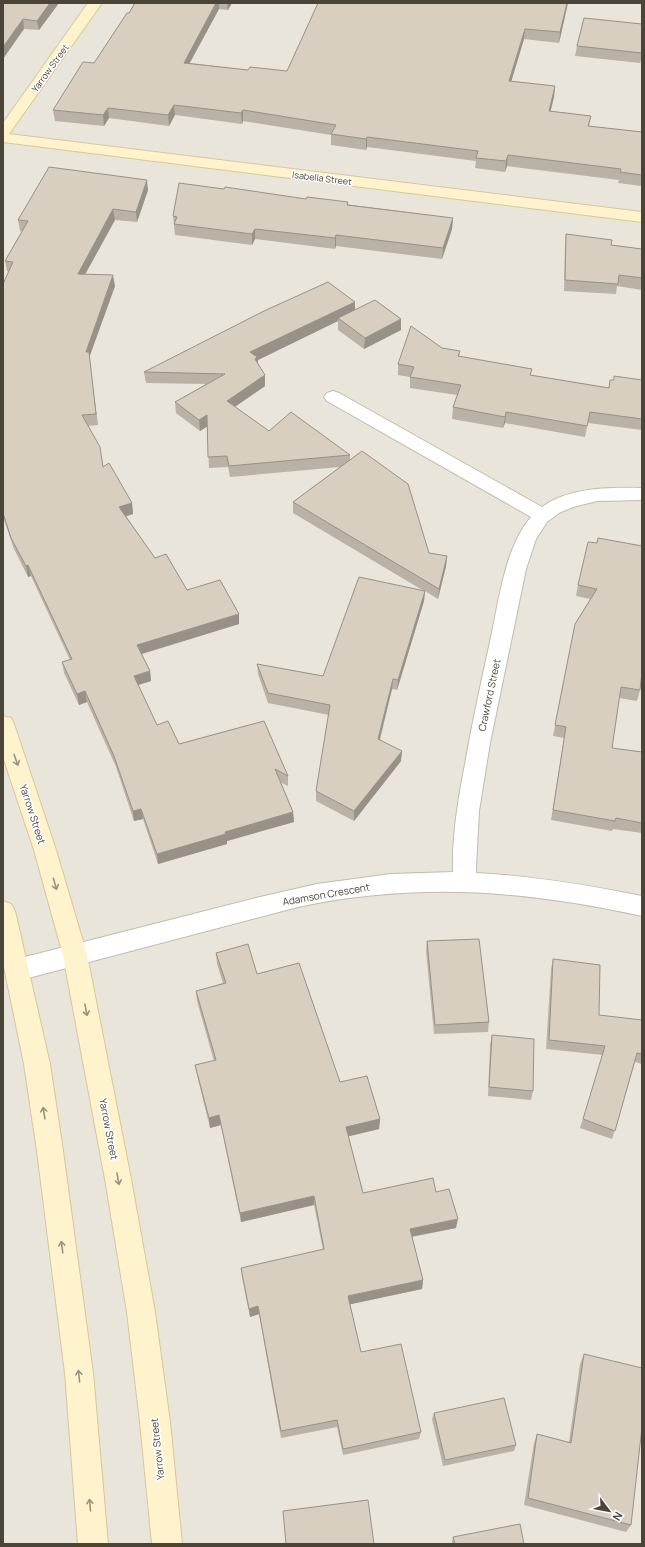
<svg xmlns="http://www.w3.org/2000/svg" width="645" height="1547" font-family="Manrope,sans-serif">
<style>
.residential{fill:#eae5da}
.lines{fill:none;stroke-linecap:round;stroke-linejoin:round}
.street-casing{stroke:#c2bbae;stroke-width:2}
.secondary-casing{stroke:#d6c79b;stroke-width:2}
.street{fill:#fff;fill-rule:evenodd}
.secondary{fill:#fff3cd;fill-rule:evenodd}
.wall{fill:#bab2a6}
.shaded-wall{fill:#979187}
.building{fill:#d8cfc1;stroke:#979187}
.oneway{stroke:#9c937c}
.labels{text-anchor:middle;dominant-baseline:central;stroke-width:3;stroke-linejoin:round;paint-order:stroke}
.far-street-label{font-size:9px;fill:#4b4439;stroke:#fff}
.street-label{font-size:10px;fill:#4b4439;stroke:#fff}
</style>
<rect width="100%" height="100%" fill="#f6f3ec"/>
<!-- residential -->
<rect class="residential" x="3" y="3" width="639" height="1541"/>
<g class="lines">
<defs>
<path id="street" d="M333,391L339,393L542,507C569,487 610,487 642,488V500L597,501L573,507L559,513L547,522L536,539L526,569L490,743L479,811L476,868V873C532,876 587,885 642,896V916C524,890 417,882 298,907L17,981L8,977L5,970L8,963L17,959L260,897L317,884L391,874L453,872C452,836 458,800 465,764C472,723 481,683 490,642C499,602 504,549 531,517L327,401L324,397L327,393Z"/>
<g id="secondary">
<path d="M88,3H102L9,134L642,212V222L3,142V123Z"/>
<path d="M3,716L11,718L14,724L56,850L87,955L131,1179L155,1312L170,1422L182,1544H152L140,1422L127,1312L105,1179L63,955L34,850L3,757Z"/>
<path d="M3,901L11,904L15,911L50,1064L63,1151L93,1373L108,1544H78L65,1373L37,1151L24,1064L3,962Z"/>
</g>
</defs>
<!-- street casing -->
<use href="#street" class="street-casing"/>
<!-- secondary casing -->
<use href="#secondary" class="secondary-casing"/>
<!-- street -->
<use href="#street" class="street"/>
<!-- secondary -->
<use href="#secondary" class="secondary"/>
</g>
<!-- wall -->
<g class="wall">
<path d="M3,3H59L39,30L24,29Z"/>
<path d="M135,3H232L228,10L219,9L190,63L248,70L287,71L568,3L559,43L524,39L511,82L555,86L554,97L550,111L591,116L589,126L642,132V186L618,183L619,180L507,166L505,172L475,168L476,161L367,147L366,150L331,145V135L243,121L242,124L175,115L169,126L109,118L104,126L55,121L53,110L94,63L129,13Z"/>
<path d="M642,24V57L640,63L575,56L577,46Z"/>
<path d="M148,190L137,222L115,220L85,275L115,286L89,358L98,425L88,426L103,467L132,503L133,514L126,516L155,558L187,590L239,614V624L142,654L150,671L151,681L138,685L157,725L179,744L264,721L288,776V786L280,782L293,812L294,822L227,841V844L158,864L143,819L134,821L116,767L87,702L79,705L64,673L62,662L70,660L31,576L28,577L14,549L3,517V284L9,272L7,271L5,261L22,231H20L18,220Z"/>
<path d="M306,199L453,218L452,229L442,259L336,246L335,249L255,239L252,245L175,235L173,216Z"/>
<path d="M566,234L611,245L642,249V290L617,286L616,294L564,291L565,245Z"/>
<path d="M355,302V310L401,330L364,349L338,330V321L258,360V364L265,386L235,407L269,431L350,455V459L429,553L447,556L446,566L438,599L425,591L424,601L397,690L392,689L380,740L401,761L354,821L316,801V791L329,715L268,703L258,674L257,664L323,676L424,591L293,513V502L340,467L230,477L228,467L209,468L207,426L200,431L176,413L175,402L206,384L146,383L144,372Z"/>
<path d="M442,348L460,351L459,357L531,375L608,388L613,380H642V430L588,423L585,437L505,423L503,428L452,419L453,407L457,395L410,388V377L398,375V364Z"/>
<path d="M597,543L642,546V677H641L640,690L637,701L619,698L612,748L642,752V833L613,829L612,831L551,820L564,738L553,736L575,624L590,599L576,596L578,585Z"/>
<path d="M427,941L489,1022L488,1032L434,1034L426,951Z"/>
<path d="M216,953L257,974L340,1082L380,1119L379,1129L348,1136L363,1193L436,1192L456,1228L412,1237L423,1280L422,1289L350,1304L361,1352L421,1432L419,1439L343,1455L337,1427L281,1438L259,1314L250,1317L242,1277L241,1268L323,1250L314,1205L241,1222L221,1125L210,1128L197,1075L195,1065L214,1061L197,1001L196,991L223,983L217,964Z"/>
<path d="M553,959L599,1015L642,1020V1064L635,1062L612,1139L580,1128L603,1055L546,1049L551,969Z"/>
<path d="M492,1035L533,1091L531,1100L488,1096L490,1045Z"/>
<path d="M584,1354L631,1525L626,1532L524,1505L534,1443L537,1434L569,1442L580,1364Z"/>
<path d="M434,1413L516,1445L514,1451L443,1466L432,1419Z"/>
<path d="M453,1537L524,1544H452V1542Z"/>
</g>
<!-- shaded-wall -->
<g class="shaded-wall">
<path d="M50,3H59L39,30L37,21Z"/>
<path d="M216,3H219V9L184,73V63Z"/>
<path d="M227,3H232L228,10Z"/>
<path d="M567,3H568L559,43L560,32Z"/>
<path d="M23,19L24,29L3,59V47Z"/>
<path d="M525,29L524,39L508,92L509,81Z"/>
<path d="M555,86L554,97L548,122L549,111Z"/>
<path d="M174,105L175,115L169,126L168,115Z"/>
<path d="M108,108L109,118L104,126L103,115Z"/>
<path d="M243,110V121L242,124L241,113Z"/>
<path d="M367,137V147L366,150V139Z"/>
<path d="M508,155L507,166L505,172L506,161Z"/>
<path d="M147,180L148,190L137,222L136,212Z"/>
<path d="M113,209L115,220L79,285L78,274Z"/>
<path d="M453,218L452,229L442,259L443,248Z"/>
<path d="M255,229V239L252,245V234Z"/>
<path d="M336,235V246L335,249V238Z"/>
<path d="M113,275L115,286L89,358L98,425L86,352Z"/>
<path d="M355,302V313L338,318V321L258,360V368L250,352Z"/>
<path d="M401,319V330L364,349L365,338Z"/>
<path d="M265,375V386L227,412V401Z"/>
<path d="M506,412L505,423L503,428L505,417Z"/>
<path d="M207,415L208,426L200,431L199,420Z"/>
<path d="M132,503L133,514L120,518L119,507Z"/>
<path d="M447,556L446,566L438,599L439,589Z"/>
<path d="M28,565L31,576L28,577L26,566Z"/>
<path d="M425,591L424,601L397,690L398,680Z"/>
<path d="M239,614V624L138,655L137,645Z"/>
<path d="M150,671L151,681L135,686L134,676Z"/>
<path d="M393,679L392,689L377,749L378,739Z"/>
<path d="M85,691L87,702L79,705L77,694Z"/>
<path d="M402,751L401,761L354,821V811Z"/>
<path d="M141,809L143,819L134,821L133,811Z"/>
<path d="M293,812L294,822L227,841V844L158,864L157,854L225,832Z"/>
<path d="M219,1115L221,1125L210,1128L209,1118Z"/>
<path d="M380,1119L379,1129L346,1137V1127Z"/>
<path d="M314,1196V1205L241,1222L240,1213Z"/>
<path d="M458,1219L456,1228L409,1237L410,1229Z"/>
<path d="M423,1280L422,1289L347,1305L348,1296Z"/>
<path d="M258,1306L259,1314L250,1317L249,1309Z"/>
</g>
<!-- building -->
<g class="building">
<path d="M3,3H50L37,21L23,19L3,47Z"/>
<path d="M135,3H216L184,63L248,70L250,67L287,71L318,3H567L560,32L525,29L509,81L555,86L549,111L591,116L588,126L642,132V175L620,172L621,169L508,155L506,161L476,158L478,151L367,137L366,139L331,134L336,125L243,110L241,113L174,105L168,115L108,108L103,115L53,110L83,62L94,63L127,13H129Z"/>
<path d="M584,18L642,24V53L577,46Z"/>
<path d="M49,167L147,180L136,212L113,209L78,274L113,275L86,352H89L96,414L82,415L100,447L103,467L109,463L132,503L119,507L155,558L166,554L187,590L220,580L239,614L137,645L150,671L134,676L157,725L168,721L179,744L264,721L288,776L275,769L293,812L225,832L226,834L157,854L141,809L133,811L114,756L85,691L77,694L62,662L72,659L28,565L26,566L11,538L3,513V284L13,262L5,261L28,221L18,220Z"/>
<path d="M179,183L224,189L225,187L306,199L307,197L348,202L347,205L453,218L443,248L336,235L335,238L255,229L252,234L174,224L177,217L173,216Z"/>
<path d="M566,234L612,240L611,245L642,249V278L619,275L618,284L565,280Z"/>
<path d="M328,282L355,302L250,352L257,357L255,359L265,375L227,401L269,431L291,412L350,455L229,466L227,456L208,457L207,415L199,420L175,402L225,374L144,372L264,311Z"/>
<path d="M375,300L401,319L365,338L338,318Z"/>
<path d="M411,326L442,348L460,351L458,356L532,369L530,375L609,388L610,380H614V376L642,380V419L590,412L587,426L506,412L505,417L453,407L461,385L410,377L414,367L398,364Z"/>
<path d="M362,451L408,484L429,553L447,556L439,589L293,502Z"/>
<path d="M598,538L642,546V673L640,690L621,687L612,748L642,752V823L616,818L615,821L553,810L566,727L555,725L575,624L597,589L578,585L588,542L597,543Z"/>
<path d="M359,577L425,591L398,680L393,679L378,739L402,751L354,811L316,791L330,705L268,693L257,664L323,676Z"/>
<path d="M479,939L489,1022L435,1025L427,941Z"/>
<path d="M248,944L257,974L299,963L340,1082L367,1076L380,1119L346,1127L363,1193L433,1178L436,1192L449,1189L458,1219L410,1229L423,1280L348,1296L361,1352L401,1344L421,1432L343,1449L337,1420L281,1431L258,1306L249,1309L241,1268L324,1249L314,1196L240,1213L219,1115L209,1118L195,1065L216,1060L196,991L226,983L216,953Z"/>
<path d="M553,959L600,965L599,1015L642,1020V1054L637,1053L615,1131L583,1119L605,1046L549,1040Z"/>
<path d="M492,1035L534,1039L533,1091L489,1087Z"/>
<path d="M584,1354L642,1368V1427L631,1525L528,1498L537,1434L571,1443Z"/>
<path d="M504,1398L516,1445L445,1460L434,1413Z"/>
<path d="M368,1500L374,1544H286L283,1511Z"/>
<path d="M520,1524L524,1544H455L453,1537Z"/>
</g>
<!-- one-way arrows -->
<defs><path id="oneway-shaft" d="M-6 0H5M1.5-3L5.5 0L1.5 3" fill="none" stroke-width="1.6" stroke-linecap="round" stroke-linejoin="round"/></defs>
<g class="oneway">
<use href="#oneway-shaft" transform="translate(16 760) rotate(71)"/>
<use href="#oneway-shaft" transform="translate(55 884) rotate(74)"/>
<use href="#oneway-shaft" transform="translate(86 1010) rotate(79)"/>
<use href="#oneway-shaft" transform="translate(44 1113) rotate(-99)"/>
<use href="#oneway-shaft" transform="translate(118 1179) rotate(80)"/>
<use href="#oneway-shaft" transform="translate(62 1247) rotate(-98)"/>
<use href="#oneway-shaft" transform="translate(79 1376) rotate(-96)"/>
<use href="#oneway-shaft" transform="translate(90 1505) rotate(-95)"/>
</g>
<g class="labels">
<!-- far-street labels -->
<g class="far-street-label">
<text transform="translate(50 68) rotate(-54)">Yarrow Street</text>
<text transform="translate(322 178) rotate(7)">Isabella Street</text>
</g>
<!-- street labels -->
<g class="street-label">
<text transform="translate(489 695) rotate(-78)">Crawford Street</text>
<text transform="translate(33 814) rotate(72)">Yarrow Street</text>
<text transform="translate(326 894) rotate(-10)">Adamson Crescent</text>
<text transform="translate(109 1129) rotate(79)">Yarrow Street</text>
<text transform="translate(157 1449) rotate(-96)">Yarrow Street</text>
</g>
</g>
<!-- border -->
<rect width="645" height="1547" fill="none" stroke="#4b4439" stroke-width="8"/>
<!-- north arrow -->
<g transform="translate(609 1511) rotate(122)" stroke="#ffffff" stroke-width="3" paint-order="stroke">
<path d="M0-3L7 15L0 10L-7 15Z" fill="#4b4439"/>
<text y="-6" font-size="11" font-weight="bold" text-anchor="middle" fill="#4b4439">N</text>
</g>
</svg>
